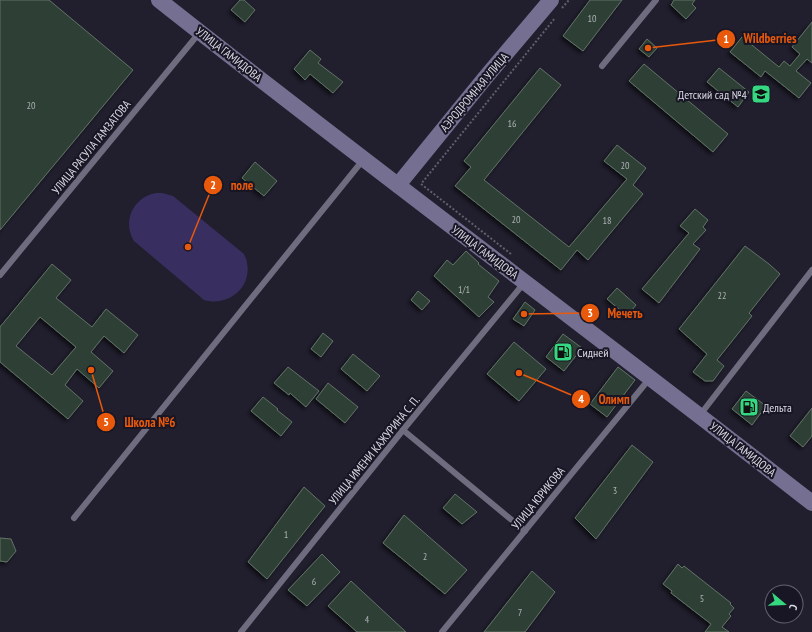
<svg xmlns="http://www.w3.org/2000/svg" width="812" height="632" font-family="'PT Sans Narrow',sans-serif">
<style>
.green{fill:#382e60}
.building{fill:#2f3f34;stroke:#617366;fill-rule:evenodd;filter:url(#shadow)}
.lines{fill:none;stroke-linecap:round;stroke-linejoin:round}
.path{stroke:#605f6c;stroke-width:2;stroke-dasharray:2 2;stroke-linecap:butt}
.lane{stroke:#6e6c7e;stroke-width:6}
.secondary{stroke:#757091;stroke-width:16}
.labels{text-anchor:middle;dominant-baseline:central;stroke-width:4;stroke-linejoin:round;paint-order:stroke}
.number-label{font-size:10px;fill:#aeb1b6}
.street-label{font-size:12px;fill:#d8d7e2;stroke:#181624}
.poi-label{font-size:12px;fill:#d8d7e2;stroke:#181624;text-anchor:start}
.leader{fill:none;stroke:#e8590c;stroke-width:1.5}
.callout-dot{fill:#e8590c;stroke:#181624;stroke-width:1.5}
.mark-label{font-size:12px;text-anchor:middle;font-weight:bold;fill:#fff}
.callout-label{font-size:13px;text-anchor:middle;font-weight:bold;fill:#e8590c;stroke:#181624;stroke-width:4;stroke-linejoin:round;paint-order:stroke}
</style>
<defs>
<filter id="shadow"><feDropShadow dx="-2.5" dy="2.5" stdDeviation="2" flood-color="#0009"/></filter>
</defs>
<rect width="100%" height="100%" fill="#211f2e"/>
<!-- green -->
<path class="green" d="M156,193H162L173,196L244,254C245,257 247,260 247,263C252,288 228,307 204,300L134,241C122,222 133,197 156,193Z"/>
<!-- building -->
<g class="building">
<path d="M0,0H49L133,70L0,230Z"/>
<path d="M240,0H244L255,10L245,22L231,10Z"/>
<path d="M590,0H622L583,51L563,36Z"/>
<path d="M674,0H695L692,4L696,8L686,19L671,5Z"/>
<path d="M812,22V63L807,59L796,71L811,83L799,98L765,71L761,77L730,52L742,37L779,67L784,61L790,66L800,54L792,47Z"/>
<path d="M647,39L657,48L649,57L639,49Z"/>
<path d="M310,50L321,59L318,63L343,82L333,93L310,74L305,80L294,69Z"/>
<path d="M644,64L728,134L713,152L629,81Z"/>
<path d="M540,68L561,85L484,180L569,247L627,179L604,161L617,145L646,168L633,185L643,194L588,260L577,250L561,270L455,186L471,167L464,161Z"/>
<path d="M719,68L749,92L738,107L707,82Z"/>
<path d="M255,162L277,181L264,196L242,178Z"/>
<path d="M695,209L708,220L703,227L706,230L693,244L700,249L659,303L642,289L689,233L680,226Z"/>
<path d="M745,246L769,264L780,274L749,313L752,316L717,360L724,366L713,381H705L693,372L707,354L679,329Z"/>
<path d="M466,251L479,263L478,264L499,281L488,297L494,302L479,317L434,276L447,260L453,265Z"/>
<path d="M52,264L71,280L56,298L92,327L106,309L138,335L124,353L104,336L91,352L113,371L99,388L77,369L65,385L83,401L68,419L0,362V327ZM40,317L76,347L52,375L16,346Z"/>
<path d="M617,288L636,305L627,316L607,299Z"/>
<path d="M418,291L430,301L422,310L411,300Z"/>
<path d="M525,302L535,310L524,326L513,319Z"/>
<path d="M323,333L333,341L321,357L311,349Z"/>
<path d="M563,334L582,348L564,371L546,357Z"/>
<path d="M514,342L546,369L519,401L487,374Z"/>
<path d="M353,354L380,376L367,391L341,369Z"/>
<path d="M288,367L319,391L306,407L290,393L289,395L274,383Z"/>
<path d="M618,367L635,380L607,417L590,404Z"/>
<path d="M328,383L358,407L345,423L316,399Z"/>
<path d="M746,391L766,406L752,425L732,409Z"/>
<path d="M263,397L278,409L277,410L292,422L281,436L251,411Z"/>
<path d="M812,408V436L803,447L790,436Z"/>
<path d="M632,445L653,462L596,539L575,518Z"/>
<path d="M304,487L325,506L267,579L248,562Z"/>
<path d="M455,494L477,512L462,524L443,508Z"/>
<path d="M404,515L467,570L445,594L383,543Z"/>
<path d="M0,538L11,539L16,551L7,562L0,561Z"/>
<path d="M322,554L340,572L307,606L288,590Z"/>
<path d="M678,564L682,568L684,566L731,603L730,604L734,608L729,614L731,616L722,627L729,632H705L711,624L671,593L672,591L663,584Z"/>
<path d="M532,571L555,592L525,632H484Z"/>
<path d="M351,581L406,632H357L328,606Z"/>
</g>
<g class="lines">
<!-- path -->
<g class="path">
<path d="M562,8L569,0"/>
<path d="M511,254L421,184L555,18"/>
</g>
<!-- lane -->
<g class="lane">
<path d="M602,66L656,0"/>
<path d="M0,275L200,32"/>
<path d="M700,415L812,270"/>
<path d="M403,430L525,531"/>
<path d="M74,518L363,160"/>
<path d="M241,632L403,430L524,283"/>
<path d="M442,632L650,378"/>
</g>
<!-- secondary -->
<g class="secondary">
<path d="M159,0C375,171 596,334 812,503"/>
<path d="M398,185L485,78L551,0"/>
</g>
</g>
<!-- icons -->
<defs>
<symbol id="school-square" viewBox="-11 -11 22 22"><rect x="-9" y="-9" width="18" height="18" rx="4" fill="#35d881" stroke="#181624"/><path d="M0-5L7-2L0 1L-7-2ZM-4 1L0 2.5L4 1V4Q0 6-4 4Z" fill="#111"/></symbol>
<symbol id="fuel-square" viewBox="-11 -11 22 22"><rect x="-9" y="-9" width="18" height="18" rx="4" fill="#35d881" stroke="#181624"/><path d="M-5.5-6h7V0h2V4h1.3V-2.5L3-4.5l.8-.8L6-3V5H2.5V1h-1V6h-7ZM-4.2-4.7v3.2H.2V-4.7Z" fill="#111"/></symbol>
</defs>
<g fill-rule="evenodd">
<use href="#school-square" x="750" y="83" width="22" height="22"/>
<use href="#fuel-square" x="552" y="341" width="22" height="22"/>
<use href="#fuel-square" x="738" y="396" width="22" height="22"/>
</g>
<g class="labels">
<!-- number labels -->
<g class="number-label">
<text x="592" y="18">10</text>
<text x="31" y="105">20</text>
<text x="512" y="123">16</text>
<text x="625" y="165">20</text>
<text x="516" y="219">20</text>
<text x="607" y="220">18</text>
<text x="464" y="289">1/1</text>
<text x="722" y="295">22</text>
<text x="615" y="490">3</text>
<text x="286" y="534">1</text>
<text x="425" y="556">2</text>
<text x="314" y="581">6</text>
<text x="702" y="598">5</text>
<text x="520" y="612">7</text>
<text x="367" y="619">4</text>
</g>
<!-- street labels -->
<g class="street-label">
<text transform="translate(229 54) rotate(38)">УЛИЦА ГАМИДОВА</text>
<text transform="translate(474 92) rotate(-50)">АЭРОДРОМНАЯ УЛИЦА</text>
<text transform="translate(91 147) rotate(-51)">УЛИЦА РАСУЛА ГАМЗАТОВА</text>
<text transform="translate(485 252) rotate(37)">УЛИЦА ГАМИДОВА</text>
<text transform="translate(743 449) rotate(38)">УЛИЦА ГАМИДОВА</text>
<text transform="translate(374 450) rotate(-51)">УЛИЦА ИМЕНИ КАЖУРИНА С. П.</text>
<text transform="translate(538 498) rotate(-51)">УЛИЦА ЮРИКОВА</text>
</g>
<!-- poi labels -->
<g class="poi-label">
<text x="747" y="94" text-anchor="end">Детский сад №4</text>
<text x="577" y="352">Сидней</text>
<text x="763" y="407">Дельта</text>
</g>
</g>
<!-- callouts -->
<path class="leader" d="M648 48L726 39M188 247L213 185M524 314L590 313M519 373L581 399M91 370L106 422"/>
<g class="callout-dot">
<circle cx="648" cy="48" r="4"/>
<circle cx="188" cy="247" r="4"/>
<circle cx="524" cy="314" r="4"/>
<circle cx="519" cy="373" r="4"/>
<circle cx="91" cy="370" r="4"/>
<circle cx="726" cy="39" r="10"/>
<circle cx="213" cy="185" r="10"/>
<circle cx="590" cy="313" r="10"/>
<circle cx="581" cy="399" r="10"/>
<circle cx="106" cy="422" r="10"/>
</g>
<g class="mark-label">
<text x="726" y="43">1</text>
<text x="213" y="189">2</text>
<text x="590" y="317">3</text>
<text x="581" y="403">4</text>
<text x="106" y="426">5</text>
</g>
<g class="callout-label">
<text x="770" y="43">Wildberries</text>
<text x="242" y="190">поле</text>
<text x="625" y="318">Мечеть</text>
<text x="614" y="404">Олимп</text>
<text x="150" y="427">Школа №6</text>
</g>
<!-- north arrow -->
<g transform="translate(784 604) rotate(109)"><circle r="19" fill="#181624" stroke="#656370"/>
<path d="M0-3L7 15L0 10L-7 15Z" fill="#35d881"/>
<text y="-6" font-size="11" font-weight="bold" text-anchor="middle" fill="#d8d7e2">С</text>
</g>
</svg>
